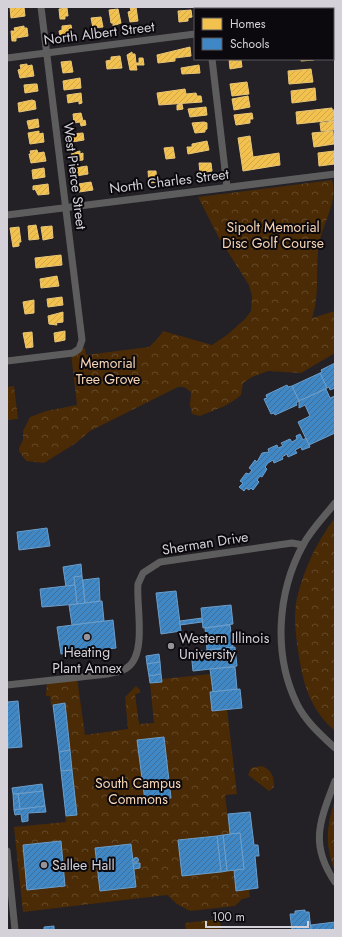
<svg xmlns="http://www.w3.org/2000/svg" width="342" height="937" font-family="Jost,sans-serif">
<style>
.park{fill:url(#park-crowns)}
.garden{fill:#4b2b05}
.homes{fill:url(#homes-hatch);stroke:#e9c677}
.schools{fill:url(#schools-hatch);stroke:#6c9ecb}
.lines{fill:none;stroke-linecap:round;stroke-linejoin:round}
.minor{stroke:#5e5d5d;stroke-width:7}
.tertiary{stroke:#5e5d5d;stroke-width:9}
.poi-dot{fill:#96949a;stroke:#0b090d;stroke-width:1.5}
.labels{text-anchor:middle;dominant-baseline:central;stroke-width:4;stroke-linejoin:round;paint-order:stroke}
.street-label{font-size:14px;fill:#d4d2d8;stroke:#0b090d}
.park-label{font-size:14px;fill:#f8d6b5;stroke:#0b090d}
.poi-label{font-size:14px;fill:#d4d2d8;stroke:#0b090d;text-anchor:start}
</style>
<defs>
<pattern id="park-crowns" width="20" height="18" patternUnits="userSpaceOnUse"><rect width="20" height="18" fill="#4b2b05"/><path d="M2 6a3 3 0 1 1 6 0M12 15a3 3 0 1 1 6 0" fill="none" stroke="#644929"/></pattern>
<pattern id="homes-hatch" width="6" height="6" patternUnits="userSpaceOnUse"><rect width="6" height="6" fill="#f2c14e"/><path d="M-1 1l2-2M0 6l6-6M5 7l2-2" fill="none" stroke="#cea74b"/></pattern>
<pattern id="schools-hatch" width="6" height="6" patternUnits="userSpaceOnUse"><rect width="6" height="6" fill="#3f88c5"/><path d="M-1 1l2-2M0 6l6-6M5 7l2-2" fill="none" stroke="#3f6e97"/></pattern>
</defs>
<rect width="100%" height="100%" fill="#232026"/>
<!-- park -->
<g class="park">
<path d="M332,180C338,200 325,220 320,239C314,265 321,293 312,318L335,311V353L301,373L268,371L252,377L243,383L241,395C229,406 214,410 200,416L192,414L190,405L191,392L184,387H178L90,431L76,443L44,463L26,461L19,451V448L23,440V431L30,417L46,411L77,405L71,353L79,349L85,348L86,355L149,347L158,338L163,331L212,345L227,335L245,319L251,311L252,296L249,285L219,238L198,197Z"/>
<path d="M14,386L18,419L7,420V387Z"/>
<path d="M335,518V731C307,706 302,679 297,643C295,629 294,612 297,598C304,569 317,541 335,518Z"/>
<path d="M211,674L213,692L227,709L237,794L225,795L230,834L178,840L182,876L234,870L236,891L249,890L250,897L242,899L235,906L190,911L177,904L167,895L23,912L14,827L66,822L65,816L77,815L65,703L51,705L50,696H46L47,681L77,678L85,735L128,729L125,697L136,686L140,690V693L135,694L139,724L154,723L150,683L162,682V679Z"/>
<path d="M261,766C271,769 274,776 274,787L269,791L248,775L251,768Z"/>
<path d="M335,800V873C325,845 326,827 335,800Z"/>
<path d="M220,919L221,930H186L185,923Z"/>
</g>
<!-- garden -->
<path class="garden" d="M216,922V930H192L191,925Z"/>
<!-- homes -->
<g class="homes">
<path d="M10,7H24L25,16L11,18Z"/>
<path d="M130,7H136L138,21L130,22L128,12L131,11Z"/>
<rect x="221" y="7" width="34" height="2"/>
<path d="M67,8L68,16H65V19H60L59,9Z"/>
<path d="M118,9L121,23L113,26V23H111L109,10Z"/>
<path d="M191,10L192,17L188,18V21L179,22L178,11Z"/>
<path d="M101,17L103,27L93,28L91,18Z"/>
<path d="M71,25L73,35L60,37L59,31L62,30V26Z"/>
<path d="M24,26V28H27L28,36L16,38V41H12L11,31H15L14,28Z"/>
<path d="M190,47L191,56L175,58V61L158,63L157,55Z"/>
<path d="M132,52V54H135L136,63H139V58H143L144,65H136L137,70H130L127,55Z"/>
<path d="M120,56L122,68L107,69L106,61L111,60V57Z"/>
<path d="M229,59H234V61L241,60L242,67L230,69Z"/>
<path d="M301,59H314V60L301,61Z"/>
<path d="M71,61L73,72L63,73L61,62Z"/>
<path d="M27,64V66L32,65L34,76L20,78L18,70L21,69L20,65Z"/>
<path d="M199,65L200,73L182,74L181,68Z"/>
<path d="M311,69L313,82L289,84L288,71Z"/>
<path d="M80,78L81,88L64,90L63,81Z"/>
<path d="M247,82L249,94L232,96L230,84Z"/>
<path d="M34,84H37L38,91L25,93L24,85Z"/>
<path d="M315,88L316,100L292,103L291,91Z"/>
<path d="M185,89L186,94L196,93L197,96H201L202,102L159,105L157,93Z"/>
<path d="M81,93L82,103L79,104V101L68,103L67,95Z"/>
<path d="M248,96L250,107L234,110L232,99Z"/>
<path d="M32,100L35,101L36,109L19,112L18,103Z"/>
<path d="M182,104L183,109L177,110V105Z"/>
<path d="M206,107L207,115L190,117L188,109Z"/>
<path d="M332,108V110H335V120L297,124L296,112Z"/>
<path d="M81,113L83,121L85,120L86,125L81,126L80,122L74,123L73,114Z"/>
<path d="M252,113L253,119H250V123L236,125L234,115Z"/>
<path d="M38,119L39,127L29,129L27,121Z"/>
<path d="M334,121V130L321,131L320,123Z"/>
<path d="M204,122L207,123V129L205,130V132L195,133L192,123Z"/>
<path d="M39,131V134L43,133L44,142L30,144L28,133Z"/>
<path d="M333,131L334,144L314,147L312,133Z"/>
<path d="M83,133L84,140L72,142L71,134Z"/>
<path d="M250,136L253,157L279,153L280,165L243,171L238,138Z"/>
<path d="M207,141L209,150L188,154L187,147H192V144Z"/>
<path d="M173,147L175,158L166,159L164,148Z"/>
<path d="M37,150L38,153L44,152L46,161L31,163L29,154H31L30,151Z"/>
<path d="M80,151V154L83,153V160L73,161L71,157L72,153Z"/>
<path d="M334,151L335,164L319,166L318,153Z"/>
<path d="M199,163H211L212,171L200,173Z"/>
<path d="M87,166L88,174L76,176L75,168Z"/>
<path d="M44,168L45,177L33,179L32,170Z"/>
<path d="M148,171H156L157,182L149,183Z"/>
<path d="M91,182L93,190L79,192L78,184Z"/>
<path d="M48,184L49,194L38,195L35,189L33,190V186Z"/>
<path d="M36,225L39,239L29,240L28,226Z"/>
<path d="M52,226L53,238L43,240L41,227Z"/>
<path d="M19,227L21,242H19V246L13,247L10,228Z"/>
<path d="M61,255L62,265L36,268L35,258Z"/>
<path d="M57,276L59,286L41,288L40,279Z"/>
<path d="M62,297L63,305L48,307L47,299Z"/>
<path d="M34,300V313L25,314L23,302Z"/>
<path d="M63,312V322L56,323L57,325L49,324L48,316Z"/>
<path d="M65,331V340L55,342L54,333Z"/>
<path d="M32,332L33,347L26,348L23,333Z"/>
</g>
<!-- schools -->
<g class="schools">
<path d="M335,363V388L330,390L329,387L327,388L320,373L322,372L321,370Z"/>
<path d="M320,373L327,388L299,401L292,386Z"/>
<path d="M287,385L288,387L292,386L299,401L296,403L297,405L275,415L274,413L271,414L264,399L267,398L266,395Z"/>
<path d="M326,389L330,398L335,396V433L309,445L298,422L310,416L305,405L299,408V401Z"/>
<path d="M300,434L303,440L306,438L310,447L302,450L301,447L295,450L297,453L288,457L287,454L282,457L283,459L274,463L273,460L268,463L265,467L267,469L262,477L260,476L257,480L259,482L253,490L251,488L249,490L246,488L244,491L239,487L243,483L240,481L246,473L249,474L252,470L249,468L255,460L257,462L262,453L269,452L268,449L277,445L278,448L283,446L281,443L290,439L292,442L297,439L296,436Z"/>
<path d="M47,528L50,546L19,550L17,532Z"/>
<path d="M81,564L82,576L74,577L75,585L66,587L63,567Z"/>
<path d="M82,576L85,603L77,604L74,577Z"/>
<path d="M99,578L100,601L85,603L83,580Z"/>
<path d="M75,585L77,604L42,607L40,589Z"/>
<path d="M176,591L181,631L161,634L156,593Z"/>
<path d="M102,601L104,621L72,625L69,605Z"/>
<path d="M231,605L233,624L203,628L201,608Z"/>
<path d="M202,618V622L180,625V621Z"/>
<path d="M113,620L116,648L61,654L57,627Z"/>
<path d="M230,625L233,647L207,650L205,628Z"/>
<path d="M235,647L237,666L193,671L191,652Z"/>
<path d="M159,654L160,662L147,664L146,656Z"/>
<path d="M160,662L161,674L149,676L147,664Z"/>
<path d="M235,667L237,689L213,692L210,669Z"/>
<path d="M161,674L162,682L150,683L149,676Z"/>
<path d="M240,689L242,708L212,711L210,692Z"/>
<path d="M18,701L22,747L8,748L7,702Z"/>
<path d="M65,703L70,750L59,752L53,705Z"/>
<path d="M164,737L171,798L145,801L137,740Z"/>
<path d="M70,750L72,770L61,771L59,752Z"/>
<path d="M72,770L77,815L66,816L61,771Z"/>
<path d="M42,784L43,791L13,794L12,788Z"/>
<path d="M43,791L45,806L20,809L18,794Z"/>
<path d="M13,794H18L20,809L14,810Z"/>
<path d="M45,806L46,812L28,813V821L22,822L21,814L15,815L14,810Z"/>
<path d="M250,812L254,845H258L259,856H255L258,888L236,891L234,870L244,869L240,833L230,834L228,814Z"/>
<path d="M240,833L244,869L227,871L223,835Z"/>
<path d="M223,835L227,871L221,872L217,836Z"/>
<path d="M217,836L221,872L182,876L178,840Z"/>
<path d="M61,841L65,886L27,890L23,845Z"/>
<path d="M131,844L136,887L100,891L95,848Z"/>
<circle cx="136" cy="860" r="2.5"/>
<path d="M133,863H140V868L134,869Z"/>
<path d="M305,910V912H309L311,930H292L290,914H295V911Z"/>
<path d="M335,922V930H311V925Z"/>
<path d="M54,926V930H44V927Z"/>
</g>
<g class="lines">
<!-- minor -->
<g class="minor">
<path d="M205,7L206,9"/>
<path d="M7,58L195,34"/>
<path d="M212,59L227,187"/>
<path d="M7,215L335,174"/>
<path d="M7,361L73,353L79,349L82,340L41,7"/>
<path d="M335,503C324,517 311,530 303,545C277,593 273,655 297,704C306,722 321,735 335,748"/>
<path d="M7,685L108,674C115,672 122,672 128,667C147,653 136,605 138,584L143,573L160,562L292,543L303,545"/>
<path d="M335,781C320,821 309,844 335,882"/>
<path d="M7,851L15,930"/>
</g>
<!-- tertiary -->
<path class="tertiary" d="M333,7L335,22"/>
</g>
<!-- markers -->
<g class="poi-dot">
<circle cx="87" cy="637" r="4"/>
<circle cx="171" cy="646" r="4"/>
<circle cx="44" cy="865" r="4"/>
</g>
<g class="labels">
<!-- street labels -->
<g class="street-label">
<text transform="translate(99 33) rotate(-7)">North Albert Street</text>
<text transform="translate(75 176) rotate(83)">West Pierce Street</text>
<text transform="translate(169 181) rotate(-7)">North Charles Street</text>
<text transform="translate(205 543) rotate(-9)">Sherman Drive</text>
</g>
<!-- park labels -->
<g class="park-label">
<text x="273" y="227">Sipolt Memorial<tspan x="273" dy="16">Disc Golf Course</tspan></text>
<text x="108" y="363">Memorial<tspan x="108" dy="16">Tree Grove</tspan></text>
<text x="138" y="783">South Campus<tspan x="138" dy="16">Commons</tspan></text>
</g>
<!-- poi labels -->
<g class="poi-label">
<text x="179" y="638">Western Illinois<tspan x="179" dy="16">University</tspan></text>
<text x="87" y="652" text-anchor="middle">Heating<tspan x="87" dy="16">Plant Annex</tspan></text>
<text x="52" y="865">Sallee Hall</text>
</g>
</g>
<!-- border -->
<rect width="342" height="937" fill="none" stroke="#d4d2d8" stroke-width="16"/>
<!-- legend -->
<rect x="194" y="8" width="140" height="52" fill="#0b090d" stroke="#5b595e"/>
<rect x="202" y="18" width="20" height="12" fill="#f2c14e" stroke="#5b595e"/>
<text x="230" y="28" font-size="12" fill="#d4d2d8">Homes</text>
<rect x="202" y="38" width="20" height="12" fill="#3f88c5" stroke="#5b595e"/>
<text x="230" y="48" font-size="12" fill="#d4d2d8">Schools</text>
<!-- scale -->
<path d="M206 921v6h102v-6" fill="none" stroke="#d4d2d8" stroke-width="2"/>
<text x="212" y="921" font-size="12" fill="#d4d2d8" stroke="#0b090d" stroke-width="3" paint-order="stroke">100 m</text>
</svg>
